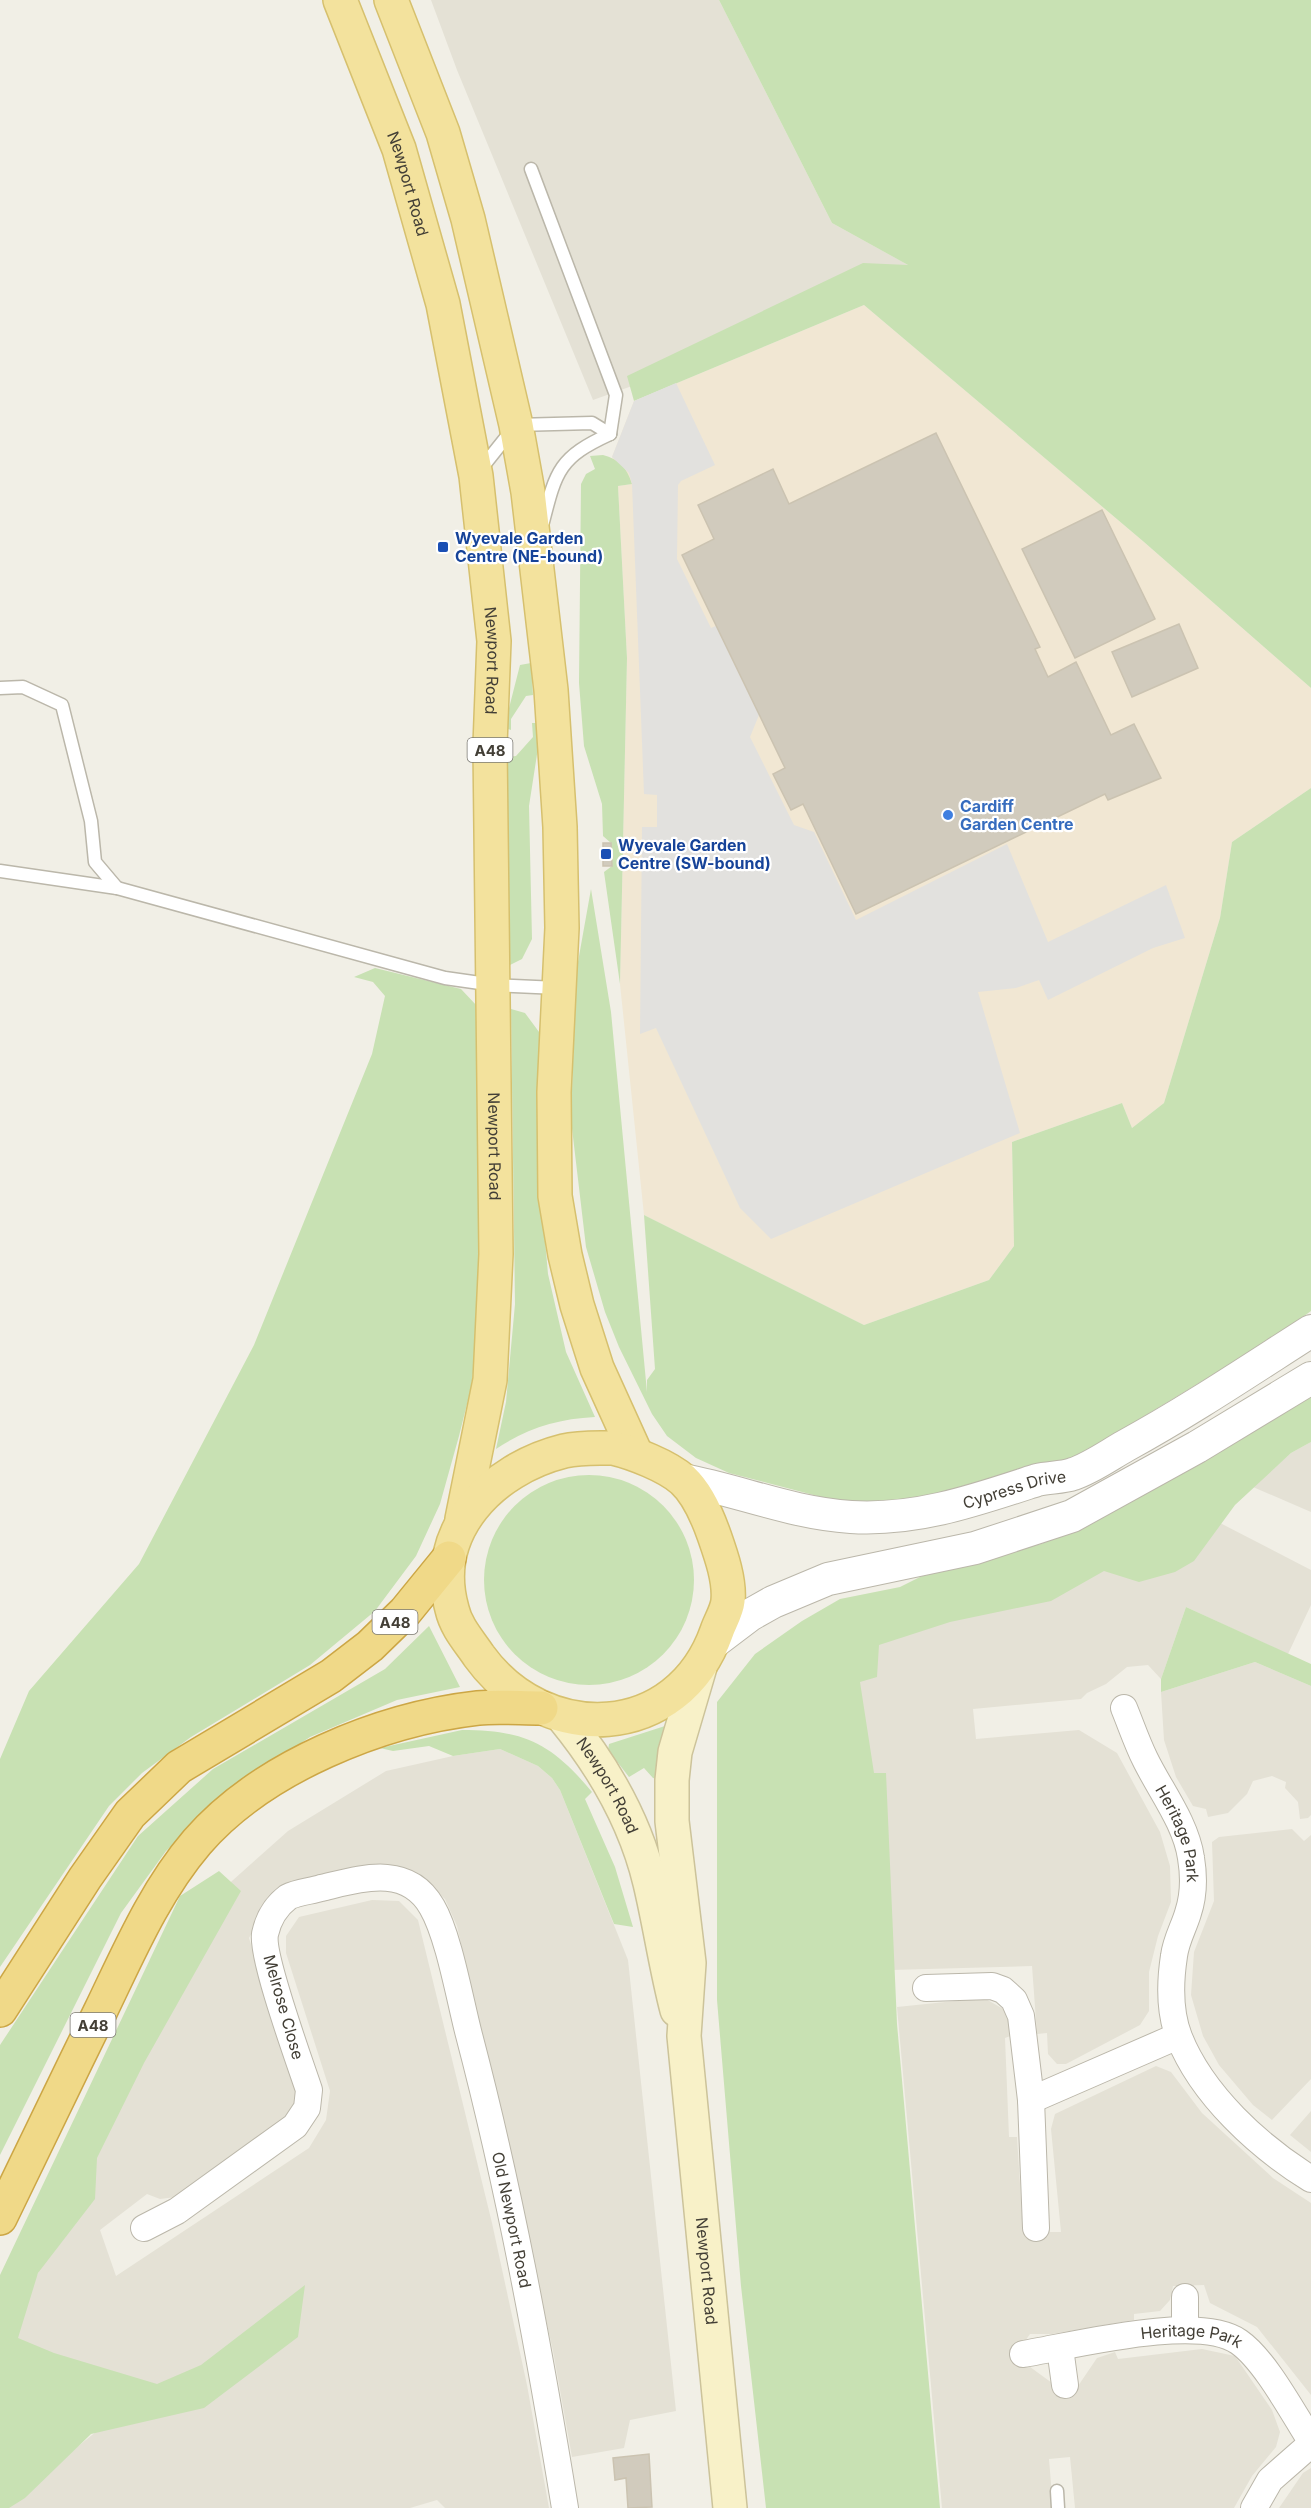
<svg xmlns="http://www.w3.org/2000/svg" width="1311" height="2508" font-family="Inter,sans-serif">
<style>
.residential{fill:#e4e1d5}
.commercial{fill:#f1e7d3}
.green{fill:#c8e1b3}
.parking{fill:#e2e1de}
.building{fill:#d1cbbd;stroke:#cbc3b1;stroke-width:1.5}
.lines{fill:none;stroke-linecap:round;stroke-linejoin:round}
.service-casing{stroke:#bbb7aa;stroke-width:15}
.minor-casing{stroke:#bbb7aa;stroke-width:28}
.tertiary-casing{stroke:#bbb7aa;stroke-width:34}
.secondary-casing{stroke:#ccc39a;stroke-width:36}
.primary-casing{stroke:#d6c06e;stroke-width:36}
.trunk-casing{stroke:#cca645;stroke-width:36}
.service{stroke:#fff;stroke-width:12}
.minor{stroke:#fff;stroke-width:26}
.tertiary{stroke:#fff;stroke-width:32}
.secondary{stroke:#f8f1c8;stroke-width:33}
.primary{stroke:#f3e29d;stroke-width:33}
.trunk{stroke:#f0d988;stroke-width:33}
.transit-dot{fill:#1a4fb4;stroke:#fff;stroke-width:2}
.shop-dot{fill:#3f7fe0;stroke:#fff;stroke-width:2}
.labels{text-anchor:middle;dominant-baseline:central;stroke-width:4.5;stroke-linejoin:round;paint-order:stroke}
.shield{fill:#fff;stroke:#7b7972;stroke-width:1.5}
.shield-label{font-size:15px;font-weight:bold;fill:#433f36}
.street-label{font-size:16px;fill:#433f36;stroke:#fff}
.transit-label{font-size:16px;font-weight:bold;fill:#164399;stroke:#fff;text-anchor:start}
.shop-label{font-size:16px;font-weight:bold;fill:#366cbe;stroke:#fff;text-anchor:start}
</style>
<rect width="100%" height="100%" fill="#f1efe6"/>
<!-- residential -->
<g class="residential">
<path d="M431,0H719L832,223L910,266L646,381L593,400L457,70Z"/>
<path d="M1311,1442V1512L1253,1487L1291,1453Z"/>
<path d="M1193,1509L1311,1570V1605L1288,1654L1186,1607L1161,1679L1148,1665L1127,1667L1106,1684L1087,1693L1081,1699L973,1709L976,1739L1079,1730L1117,1753L1160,1832L1170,1866L1171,1902L1158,1936L1149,1972V2011L1140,2025L1066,2064H1057L1048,2054L1047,2033L1037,2034L1032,1966L891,1970L854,1638Z"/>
<path d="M1255,1662L1311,1686V1815L1308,1818L1300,1819L1298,1802L1285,1788L1286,1782L1272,1776L1253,1781L1247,1794L1228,1813L1208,1817L1206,1809L1193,1806L1176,1777L1164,1740L1161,1692Z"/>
<path d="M500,1749L538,1766L552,1778L560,1790L628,1960L676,2411L630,2420L624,2448L572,2457L553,2351L457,1926L445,1899L418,1874L386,1865L297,1881L270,1900L249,1938L298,2100L286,2119L176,2197L160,2199L147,2194L100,2230L116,2276L309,2148L326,2120L330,2091L286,1953V1936L299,1917L372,1900L399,1901L418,1920L492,2223L527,2385L549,2508H445L437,2500L410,2508H2L150,2388L2,2348L223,1889L288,1831L386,1771L453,1756Z"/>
<path d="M1292,1829L1304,1841L1311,1835V2079L1272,2120L1253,2105L1219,2065L1203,2036L1191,1995L1194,1952L1214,1901L1212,1842L1219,1837Z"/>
<path d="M984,1998L1005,2010L1013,2035L1005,2038L1009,2137H1017L1023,2232H1061L1051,2129L1055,2114L1156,2066L1171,2072L1202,2113L1273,2178L1311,2203V2395L1257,2327L1210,2303L1204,2285L1173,2286L1170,2300L1160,2311L1134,2314V2320L1052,2334H1030L1018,2351L1026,2364L1063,2391L1076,2389L1097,2358L1115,2352L1118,2359L1202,2349L1235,2356L1272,2410L1280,2432L1276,2447L1252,2476L1234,2508H1075L1070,2457L1049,2459L1053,2508H942L897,2007Z"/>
<path d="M1311,2111V2152L1290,2135Z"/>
<path d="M1311,2468V2508H1279L1303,2473Z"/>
</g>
<!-- commercial -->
<path class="commercial" d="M864,305L1144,542L1311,688V788L1232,842L1220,918L1164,1103L1132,1128L1122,1103L1012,1142L1014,1246L989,1280L864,1325L644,1215L620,984L627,658L618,486L631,484L612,457L634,401Z"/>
<!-- green -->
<g class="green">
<path d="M719,0H1311V688L1144,542L864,305L634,401L627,376L863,263L908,265L832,223Z"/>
<path d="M603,455C619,459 627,468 632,484L618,486L627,658L620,984L604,872L612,866L611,843L603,836L602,804L584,746L579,683L581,484L586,474L595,469L590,456Z"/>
<path d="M531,663L533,695L526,696L511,719V730L508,729L507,716L520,665Z"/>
<path d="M532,723H536L538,748L529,806L532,939L522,959L510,965L507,757L516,756L533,737Z"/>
<path d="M1311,788V1311L1275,1337L1077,1457L943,1499L848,1504L729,1473L696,1458L667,1436L652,1414L619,1347L605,1312L586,1247L571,1120L576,973L591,889L611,1012L647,1392V1380L655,1369L644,1215L864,1325L989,1280L1014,1246L1012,1142L1122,1103L1132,1128L1164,1103L1220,918L1232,842Z"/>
<path d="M375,968L461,989L477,1006L480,1319L471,1388L459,1436L440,1504L416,1556L375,1611L310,1665L191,1737L142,1773L109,1806L0,1967V1759L29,1691L139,1564L254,1345L372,1054L385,996L373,982L354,977Z"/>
<path d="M511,1009L525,1013L542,1036L537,1091L540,1183L548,1274L566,1352L595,1417C557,1419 528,1428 496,1449L506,1402L515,1304Z"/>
<path d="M1311,1385V1442L1291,1453L1235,1505L1194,1561L1175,1572L1139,1582L1104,1571L1051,1601L950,1622L879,1645L877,1677L860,1682L874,1773H886L897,2024L940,2508H766L741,2286L717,2000V1702L755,1654L802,1621L840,1599L900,1587L934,1570L1041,1544L1089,1524Z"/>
<circle cx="589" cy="1580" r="105"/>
<path d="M1186,1607L1311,1664V1686L1255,1662L1161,1692V1679Z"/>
<path d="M429,1626L460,1687L397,1700L310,1737L227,1793L166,1851L121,1913L0,2155V2045L138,1836L213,1769L385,1669Z"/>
<path d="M665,1726L658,1779L653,1778L644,1768L629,1777L608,1750L609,1744Z"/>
<path d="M462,1730C525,1730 552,1744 592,1792L585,1799L615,1867L633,1927L614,1924L560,1790L552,1778L538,1766L500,1749L453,1756L429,1746L393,1751L380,1748Z"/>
<path d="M219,1871L241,1891L144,2063L97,2158L95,2199L38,2273L18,2338L54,2353L157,2384L201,2365L305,2285L298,2337L204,2408L91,2434L25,2498L9,2508H0V2275L180,1896Z"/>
</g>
<!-- parking -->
<path class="parking" d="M676,383L715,465L681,481L678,485L677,559L711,628L716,626L759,715L750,737L794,825L814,832L856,920L1007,844L1048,942L1166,885L1185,938L1153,948L1048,1000L1039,980L1016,988L978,992L1020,1133L771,1239L740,1208L656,1028L640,1034L642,827H657V795L644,794L632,484L629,473L612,457L634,401Z"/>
<!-- building -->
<g class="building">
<path d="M936,433L1040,647L1035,649L1048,677L1076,662L1111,735L1134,724L1161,778L1108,800L1105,794L856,914L803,804L791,810L773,774L785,768L682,555L714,539L698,505L773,469L789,504Z"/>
<path d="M1102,510L1155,619L1075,658L1022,549Z"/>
<path d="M1179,624L1198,668L1132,697L1112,652Z"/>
<path d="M603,843H611L612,866H603Z"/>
<path d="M649,2454L652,2507L628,2508L626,2478L615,2480L613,2458Z"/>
</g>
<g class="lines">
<defs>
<g id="service">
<path d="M531,169L616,395L610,434"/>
<path d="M480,470L516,425L592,423L610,434"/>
<path d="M543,522C556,470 560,457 610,434"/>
<path d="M0,688L23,687L62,705L91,821L95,862L117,888"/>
<path d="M0,871L117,888L445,978L494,985L558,988"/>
<path d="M1057,2491L1058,2508"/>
</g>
<g id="minor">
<path id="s1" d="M1124,1708C1131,1725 1137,1743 1145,1759C1160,1790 1186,1823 1191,1858C1194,1876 1194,1895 1188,1913C1184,1927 1176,1940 1174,1956C1170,1982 1169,2011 1179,2037C1202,2095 1259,2147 1311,2179"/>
<path d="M926,1988L992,1986L1003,1990L1014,2000L1021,2016L1031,2100L1036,2228"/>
<path d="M1031,2100L1178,2036"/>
<path id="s2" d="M144,2228L177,2211L295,2126L307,2108L309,2090C300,2063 261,1956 265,1934C268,1920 276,1906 288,1897C297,1892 312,1891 321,1888C360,1879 407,1863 432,1907C449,1936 460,2001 469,2035C510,2191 539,2349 565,2508"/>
<path d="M1185,2329V2297"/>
<path d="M1060,2348L1065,2385"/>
<path id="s3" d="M1023,2354C1072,2346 1198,2313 1239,2342C1265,2360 1293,2413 1311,2441"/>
<path d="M1254,2508L1270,2480L1311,2444"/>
</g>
<g id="tertiary">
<path id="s4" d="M683,1480C741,1491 791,1513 851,1517C917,1521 976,1500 1037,1480C1049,1477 1062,1478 1073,1474C1091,1468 1109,1455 1125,1446C1189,1411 1250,1370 1311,1331"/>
<path d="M713,1643L750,1615L773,1602L828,1579L975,1548L1072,1516L1197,1447L1311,1378"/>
</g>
<g id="secondary">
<path id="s5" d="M700,1667L675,1752L672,1780V1821L689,1963L684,2036L730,2508"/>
<path id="s6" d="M563,1717C604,1767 635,1820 650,1883C660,1925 666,1968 677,2010"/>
</g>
<g id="primary">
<path id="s7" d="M340,0L399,149L443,304L476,476L494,641L490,745L496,1254L490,1380L462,1519"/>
<path d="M391,0L443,133L468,219L516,425L528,492L551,690L560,827L562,928L554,1092L555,1196L565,1255L577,1305L597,1368L636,1454"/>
<path d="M613,1448C634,1453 667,1466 683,1480C697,1493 708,1518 714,1535C721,1555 730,1580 728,1601C727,1611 720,1622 717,1631C678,1742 545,1747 479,1656C469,1641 456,1627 452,1609C430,1531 492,1469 564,1451C580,1447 597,1448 613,1448Z"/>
</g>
<g id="trunk">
<path d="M0,2010L85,1878L130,1814L179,1767L331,1676L370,1646L405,1612L449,1558"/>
<path d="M0,2218C34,2148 67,2079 101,2010C129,1952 155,1891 197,1842C262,1767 381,1719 478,1708C498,1706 520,1708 541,1708"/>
</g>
</defs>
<!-- service casing -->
<use href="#service" class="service-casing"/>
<!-- minor casing -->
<use href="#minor" class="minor-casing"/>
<!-- tertiary casing -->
<use href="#tertiary" class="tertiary-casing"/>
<!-- secondary casing -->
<use href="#secondary" class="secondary-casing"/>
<!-- primary casing -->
<use href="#primary" class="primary-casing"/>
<!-- trunk casing -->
<use href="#trunk" class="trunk-casing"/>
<!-- service -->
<use href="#service" class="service"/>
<!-- minor -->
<use href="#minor" class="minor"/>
<!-- tertiary -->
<use href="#tertiary" class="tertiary"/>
<!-- secondary -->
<use href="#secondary" class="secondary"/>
<!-- primary -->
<use href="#primary" class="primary"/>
<!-- trunk -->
<use href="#trunk" class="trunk"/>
</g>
<!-- markers -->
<g class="transit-dot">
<rect x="437" y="541" width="12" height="12" rx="3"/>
<rect x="600" y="848" width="12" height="12" rx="3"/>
</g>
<circle class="shop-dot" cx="948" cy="815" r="6"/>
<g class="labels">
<!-- shield labels -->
<g class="shield">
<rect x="467.5" y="738" width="45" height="24" rx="4.5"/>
<rect x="372.5" y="1610" width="45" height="24" rx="4.5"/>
<rect x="70.5" y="2013" width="45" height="24" rx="4.5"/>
</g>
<g class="shield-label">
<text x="490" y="750">A48</text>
<text x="395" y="1622">A48</text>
<text x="93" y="2025">A48</text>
</g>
<!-- street labels -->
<g class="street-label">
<text stroke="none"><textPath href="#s7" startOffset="196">Newport Road</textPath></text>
<text stroke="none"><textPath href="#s7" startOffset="682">Newport Road</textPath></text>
<text stroke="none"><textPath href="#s7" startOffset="1168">Newport Road</textPath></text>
<text stroke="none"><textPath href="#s4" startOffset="339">Cypress Drive</textPath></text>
<text stroke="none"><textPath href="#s6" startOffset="82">Newport Road</textPath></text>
<text stroke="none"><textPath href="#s1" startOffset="138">Heritage Park</textPath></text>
<text transform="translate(284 2007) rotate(74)">Melrose Close</text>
<text stroke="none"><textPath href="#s2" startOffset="910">Old Newport Road</textPath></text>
<text stroke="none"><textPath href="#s5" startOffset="610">Newport Road</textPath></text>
<text stroke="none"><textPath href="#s3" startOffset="171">Heritage Park</textPath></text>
</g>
<!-- transit labels -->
<g class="transit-label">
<text x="455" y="538">Wyevale Garden<tspan x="455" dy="18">Centre (NE-bound)</tspan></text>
<text x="618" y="845">Wyevale Garden<tspan x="618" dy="18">Centre (SW-bound)</tspan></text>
</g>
<!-- shop labels -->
<g class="shop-label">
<text x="960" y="806">Cardiff<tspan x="960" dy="18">Garden Centre</tspan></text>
</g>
</g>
</svg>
